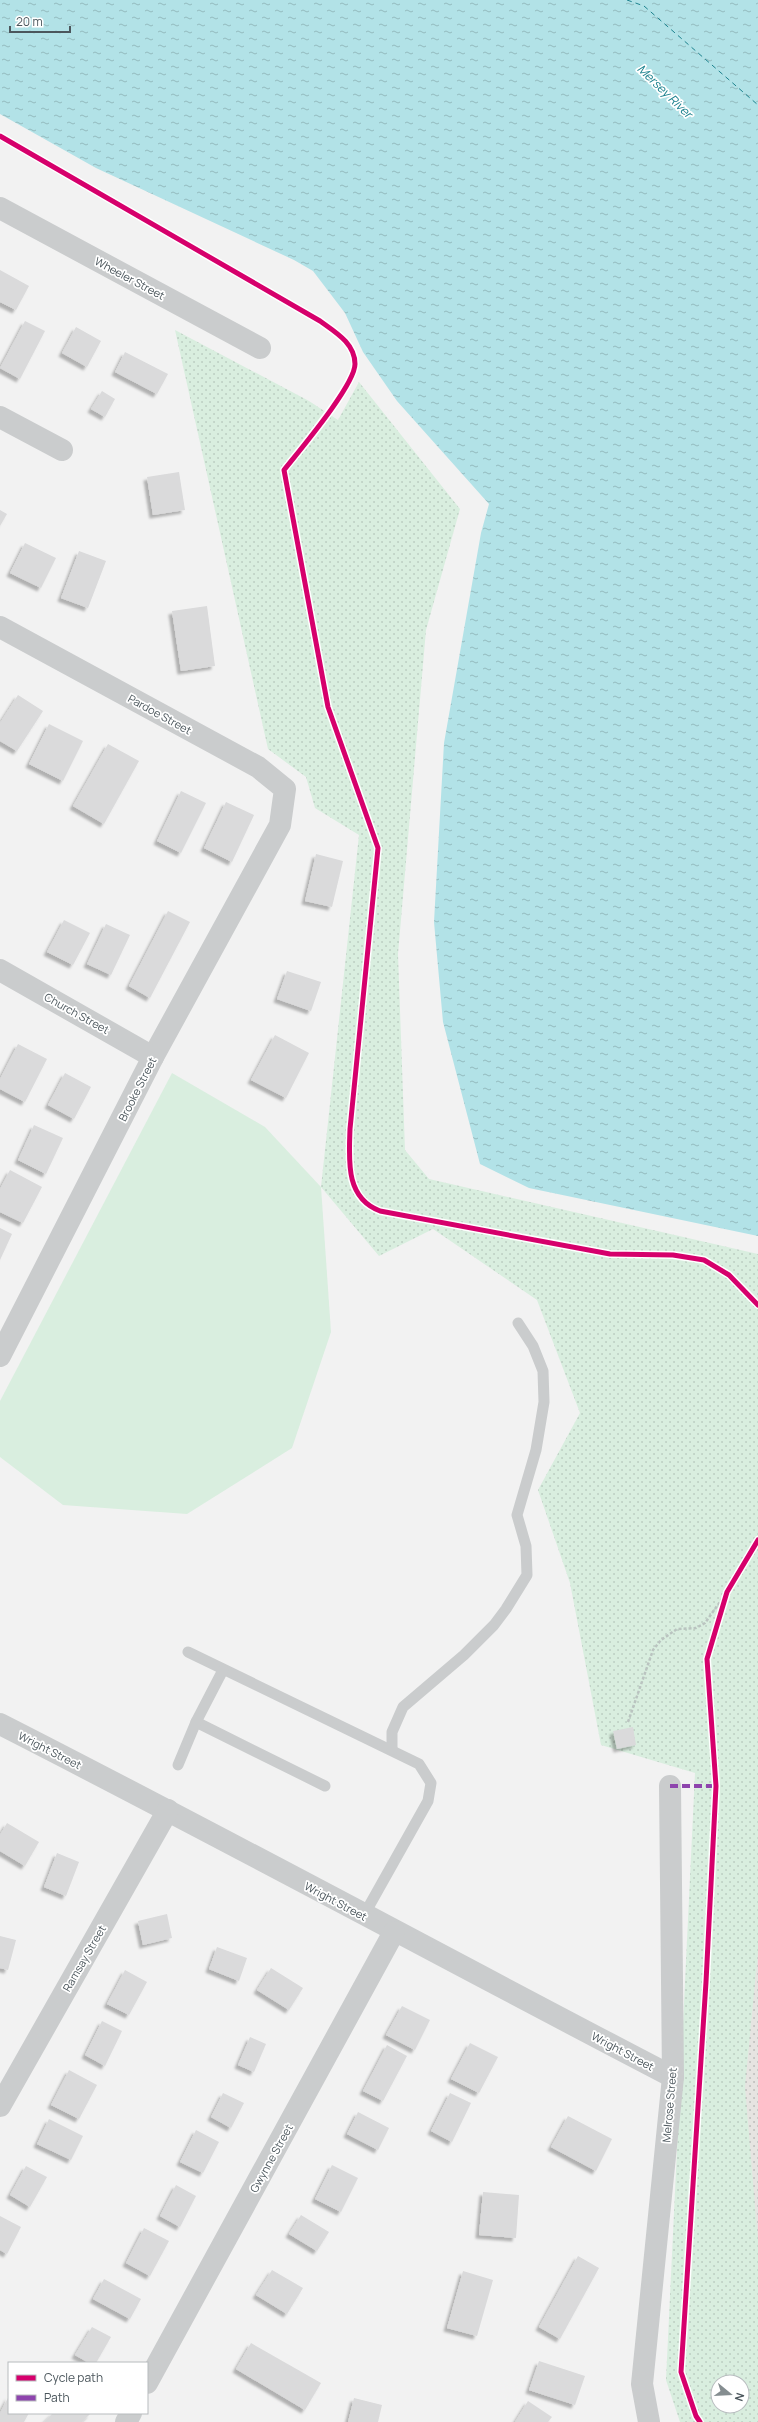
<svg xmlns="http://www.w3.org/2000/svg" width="758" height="2422" font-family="Manrope,sans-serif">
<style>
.grass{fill:url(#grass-dots);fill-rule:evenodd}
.sand{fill:url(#sand-dots)}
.pitch{fill:#d9eedf}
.water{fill:url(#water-ripples)}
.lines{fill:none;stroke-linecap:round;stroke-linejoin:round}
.ferry{stroke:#1d828e;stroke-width:1;stroke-dasharray:5 4;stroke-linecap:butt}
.building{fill:#dadadb;filter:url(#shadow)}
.path{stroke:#bac4c0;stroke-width:2.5;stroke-dasharray:3 2;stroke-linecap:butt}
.service{stroke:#cacccd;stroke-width:11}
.minor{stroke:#cacccd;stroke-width:22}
.quiet{stroke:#8e44ad;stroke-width:4;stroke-dasharray:8 4;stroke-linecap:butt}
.cycleway-casing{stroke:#fff;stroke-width:8}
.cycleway{stroke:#d6006c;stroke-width:5}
.labels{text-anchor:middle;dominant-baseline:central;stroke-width:3.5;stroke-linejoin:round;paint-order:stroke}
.street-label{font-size:11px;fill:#4b565c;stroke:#fff}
.water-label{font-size:12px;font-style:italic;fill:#1d828e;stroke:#fff}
</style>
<defs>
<pattern id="grass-dots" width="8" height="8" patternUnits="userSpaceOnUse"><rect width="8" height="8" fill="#d9eedf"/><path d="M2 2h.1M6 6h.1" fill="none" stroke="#bccec2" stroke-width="1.8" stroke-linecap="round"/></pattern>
<pattern id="sand-dots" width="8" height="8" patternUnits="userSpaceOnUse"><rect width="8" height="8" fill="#e6e4e1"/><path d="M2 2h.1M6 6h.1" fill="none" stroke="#bcbcba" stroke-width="1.8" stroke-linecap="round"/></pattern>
<pattern id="water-ripples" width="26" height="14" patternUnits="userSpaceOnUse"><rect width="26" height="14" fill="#b2e2e7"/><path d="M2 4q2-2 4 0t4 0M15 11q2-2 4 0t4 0" fill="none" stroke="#93babe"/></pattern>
<filter id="shadow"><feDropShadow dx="-3.5" dy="3.5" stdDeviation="1" flood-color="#0004"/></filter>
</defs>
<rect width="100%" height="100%" fill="#f2f2f2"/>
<!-- grass -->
<path class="grass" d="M175,330L309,401L338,420L359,382L460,509L426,630L398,954L405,1150L429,1179L758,1254V2422H680L666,2380L695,1773L601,1745L570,1583L538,1490L580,1413L537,1300L433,1229L379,1256L321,1187L359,835L315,808L306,777L268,749ZM718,2382H742V2406H718Z"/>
<!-- sand -->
<path class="sand" d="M758,1951V2242L745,2087Z"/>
<!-- pitch -->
<path class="pitch" d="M172,1073L265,1127L321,1187L331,1332L292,1448L187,1514L63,1505L0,1457V1401Z"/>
<!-- water -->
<path class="water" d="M0,0H758V1236L529,1188L480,1164L443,1022L434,922L444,743L481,533L489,504L397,401L363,352L345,313L313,271L294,260L96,168L0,114Z"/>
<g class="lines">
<!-- ferry -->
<path class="ferry" d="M627,0L644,6L758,105"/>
</g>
<!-- building -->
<g class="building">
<path d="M0,270L29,286L16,310L0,302Z"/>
<path d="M25,321L45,331L20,379L0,368Z"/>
<path d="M76,327L101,341L87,367L62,353Z"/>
<path d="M125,352L168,374L157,394L115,372Z"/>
<path d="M102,391L115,399L105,417L91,409Z"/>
<path d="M179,472L185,510L153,515L147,477Z"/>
<path d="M0,510L7,514L0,526Z"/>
<path d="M25,543L56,558L41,588L10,573Z"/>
<path d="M79,551L106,561L88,608L61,598Z"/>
<path d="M207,606L215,666L181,671L172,611Z"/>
<path d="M18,695L43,711L17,751L0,741V723Z"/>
<path d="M49,724L83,741L63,781L29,764Z"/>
<path d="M108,744L139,761L104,824L73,806Z"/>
<path d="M181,791L206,803L181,853L157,841Z"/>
<path d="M226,802L254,815L232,862L204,848Z"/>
<path d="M316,854L343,861L332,907L305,901Z"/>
<path d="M168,911L190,922L150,998L129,986Z"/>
<path d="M64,920L90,933L73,965L47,952Z"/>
<path d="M106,924L130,935L111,975L87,964Z"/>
<path d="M287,971L321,982L311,1011L277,999Z"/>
<path d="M275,1035L309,1053L286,1098L251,1080Z"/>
<path d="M18,1044L47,1059L25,1102L0,1089V1079Z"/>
<path d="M65,1073L91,1087L74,1119L48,1105Z"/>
<path d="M34,1125L63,1138L46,1174L18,1160Z"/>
<path d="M10,1170L42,1187L23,1223L0,1212V1189Z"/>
<path d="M0,1228L12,1234L0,1260Z"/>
<path d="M633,1727L636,1745L617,1749L613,1731Z"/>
<path d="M7,1823L39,1842L25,1866L0,1851V1835Z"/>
<path d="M57,1853L79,1862L66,1896L44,1887Z"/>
<path d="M167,1914L172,1938L143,1945L138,1921Z"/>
<path d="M0,1936L16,1940L8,1970L0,1968Z"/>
<path d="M217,1947L247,1958L239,1981L209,1969Z"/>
<path d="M271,1968L303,1988L289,2010L257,1990Z"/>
<path d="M125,1970L147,1982L129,2015L107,2004Z"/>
<path d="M402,2006L430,2020L415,2050L386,2035Z"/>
<path d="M102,2021L122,2031L105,2066L85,2055Z"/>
<path d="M250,2037L266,2044L254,2072L238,2065Z"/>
<path d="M470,2043L498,2057L479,2093L451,2079Z"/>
<path d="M387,2045L407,2056L383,2101L363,2091Z"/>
<path d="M69,2070L97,2085L79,2119L51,2105Z"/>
<path d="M223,2093L244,2103L231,2128L211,2117Z"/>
<path d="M450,2093L471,2103L452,2142L431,2131Z"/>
<path d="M358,2112L389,2128L378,2150L347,2134Z"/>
<path d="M568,2116L612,2139L596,2171L551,2147Z"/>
<path d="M49,2119L83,2136L71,2160L37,2144Z"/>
<path d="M196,2130L219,2142L203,2173L180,2162Z"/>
<path d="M332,2165L358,2178L341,2212L315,2199Z"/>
<path d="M26,2166L47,2177L30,2207L10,2195Z"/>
<path d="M176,2185L196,2196L180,2227L160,2216Z"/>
<path d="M483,2192L519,2195L516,2238L479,2235Z"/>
<path d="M301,2215L329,2232L317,2251L289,2234Z"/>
<path d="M0,2216L21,2227L7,2254L0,2250Z"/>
<path d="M144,2228L169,2241L150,2276L126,2263Z"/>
<path d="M578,2256L599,2268L560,2339L539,2327Z"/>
<path d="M272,2270L303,2288L287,2314L256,2295Z"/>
<path d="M463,2271L493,2280L477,2336L447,2328Z"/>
<path d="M104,2279L141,2299L130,2319L93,2299Z"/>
<path d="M92,2327L111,2337L96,2363H89L75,2355Z"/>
<path d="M251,2343L321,2383L305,2410L236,2369Z"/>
<path d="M539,2361L585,2376L575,2405L529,2390Z"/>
<path d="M9,2396V2413H29L24,2422H0V2413Z"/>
<path d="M354,2398L382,2405L378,2422H348Z"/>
<path d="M528,2401L552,2417L548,2422H515Z"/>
<path d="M53,2413H91L82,2422H44Z"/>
</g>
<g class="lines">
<!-- path -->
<path class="path" d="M628,1722L653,1650L661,1640L677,1629L696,1628L705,1623L727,1592"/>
<!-- service -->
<g class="service">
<path d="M188,1652L419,1764L431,1783L428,1801L364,1915"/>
<path d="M196,1722L325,1786"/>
<path d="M392,1749V1732L403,1707L464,1655L494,1625L506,1609L527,1575L526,1546L517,1515L536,1450L544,1402L543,1371L533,1346L518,1323"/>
<path d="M178,1765L196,1722L223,1670"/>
</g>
<!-- minor -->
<g class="minor">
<path d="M0,208L260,348"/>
<path d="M0,417L62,450"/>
<path d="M0,627L258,767L285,789L280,825L153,1057L0,1356"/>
<path d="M0,970L153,1057"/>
<path d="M0,1724C226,1839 448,1960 673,2077"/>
<path d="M0,2106L168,1810"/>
<path d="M147,2383L394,1932"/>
<path d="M126,2422L131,2413"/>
<path d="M649,2422L642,2384L673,2077L670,1786"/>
</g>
<!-- quiet -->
<path class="quiet" d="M670,1786H716"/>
<defs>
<g id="cycleway">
<path d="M0,136L320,321C335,332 355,343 355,364C355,385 299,451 284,470L328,707L378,848L350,1129C349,1160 345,1198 380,1211L610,1254L673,1255L704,1260L729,1275L758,1305"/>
<path d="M700,2422L696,2416L681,2372L706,1982L716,1786L707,1659L727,1592L758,1540"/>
</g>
</defs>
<!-- cycleway casing -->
<use href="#cycleway" class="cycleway-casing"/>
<!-- cycleway -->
<use href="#cycleway" class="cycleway"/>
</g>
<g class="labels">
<!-- street labels -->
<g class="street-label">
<text transform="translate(130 278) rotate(28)">Wheeler Street</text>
<text transform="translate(160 714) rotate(29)">Pardoe Street</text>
<text transform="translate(77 1013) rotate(29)">Church Street</text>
<text transform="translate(137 1089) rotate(-63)">Brooke Street</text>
<text transform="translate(50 1750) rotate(27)">Wright Street</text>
<text transform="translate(336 1901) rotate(28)">Wright Street</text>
<text transform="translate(84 1958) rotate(-60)">Ramsay Street</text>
<text transform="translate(623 2051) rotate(28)">Wright Street</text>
<text transform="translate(669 2105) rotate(-85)">Melrose Street</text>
<text transform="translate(271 2158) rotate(-61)">Gwynne Street</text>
</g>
<!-- water labels -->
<g class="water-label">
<text transform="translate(665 91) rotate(44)">Mersey River</text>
</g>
</g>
<!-- legend -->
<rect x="8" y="2362" width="140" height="52" fill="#ffffff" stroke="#b7bbbe"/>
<rect x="16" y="2375" width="20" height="6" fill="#d6006c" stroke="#b7bbbe"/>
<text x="44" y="2382" font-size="12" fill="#4b565c">Cycle path</text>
<rect x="16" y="2395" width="20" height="6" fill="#8e44ad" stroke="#b7bbbe"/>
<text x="44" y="2402" font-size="12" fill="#4b565c">Path</text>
<!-- north arrow -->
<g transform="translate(730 2394) rotate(108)"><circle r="19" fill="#ffffff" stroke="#b7bbbe"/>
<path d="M0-3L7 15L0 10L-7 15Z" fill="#858d90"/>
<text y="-6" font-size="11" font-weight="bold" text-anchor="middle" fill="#4b565c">N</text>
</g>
<!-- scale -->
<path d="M10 26v6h60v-6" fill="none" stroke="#4b565c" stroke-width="2"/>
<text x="16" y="26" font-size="12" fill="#4b565c" stroke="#ffffff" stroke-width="3" paint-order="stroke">20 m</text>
</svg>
